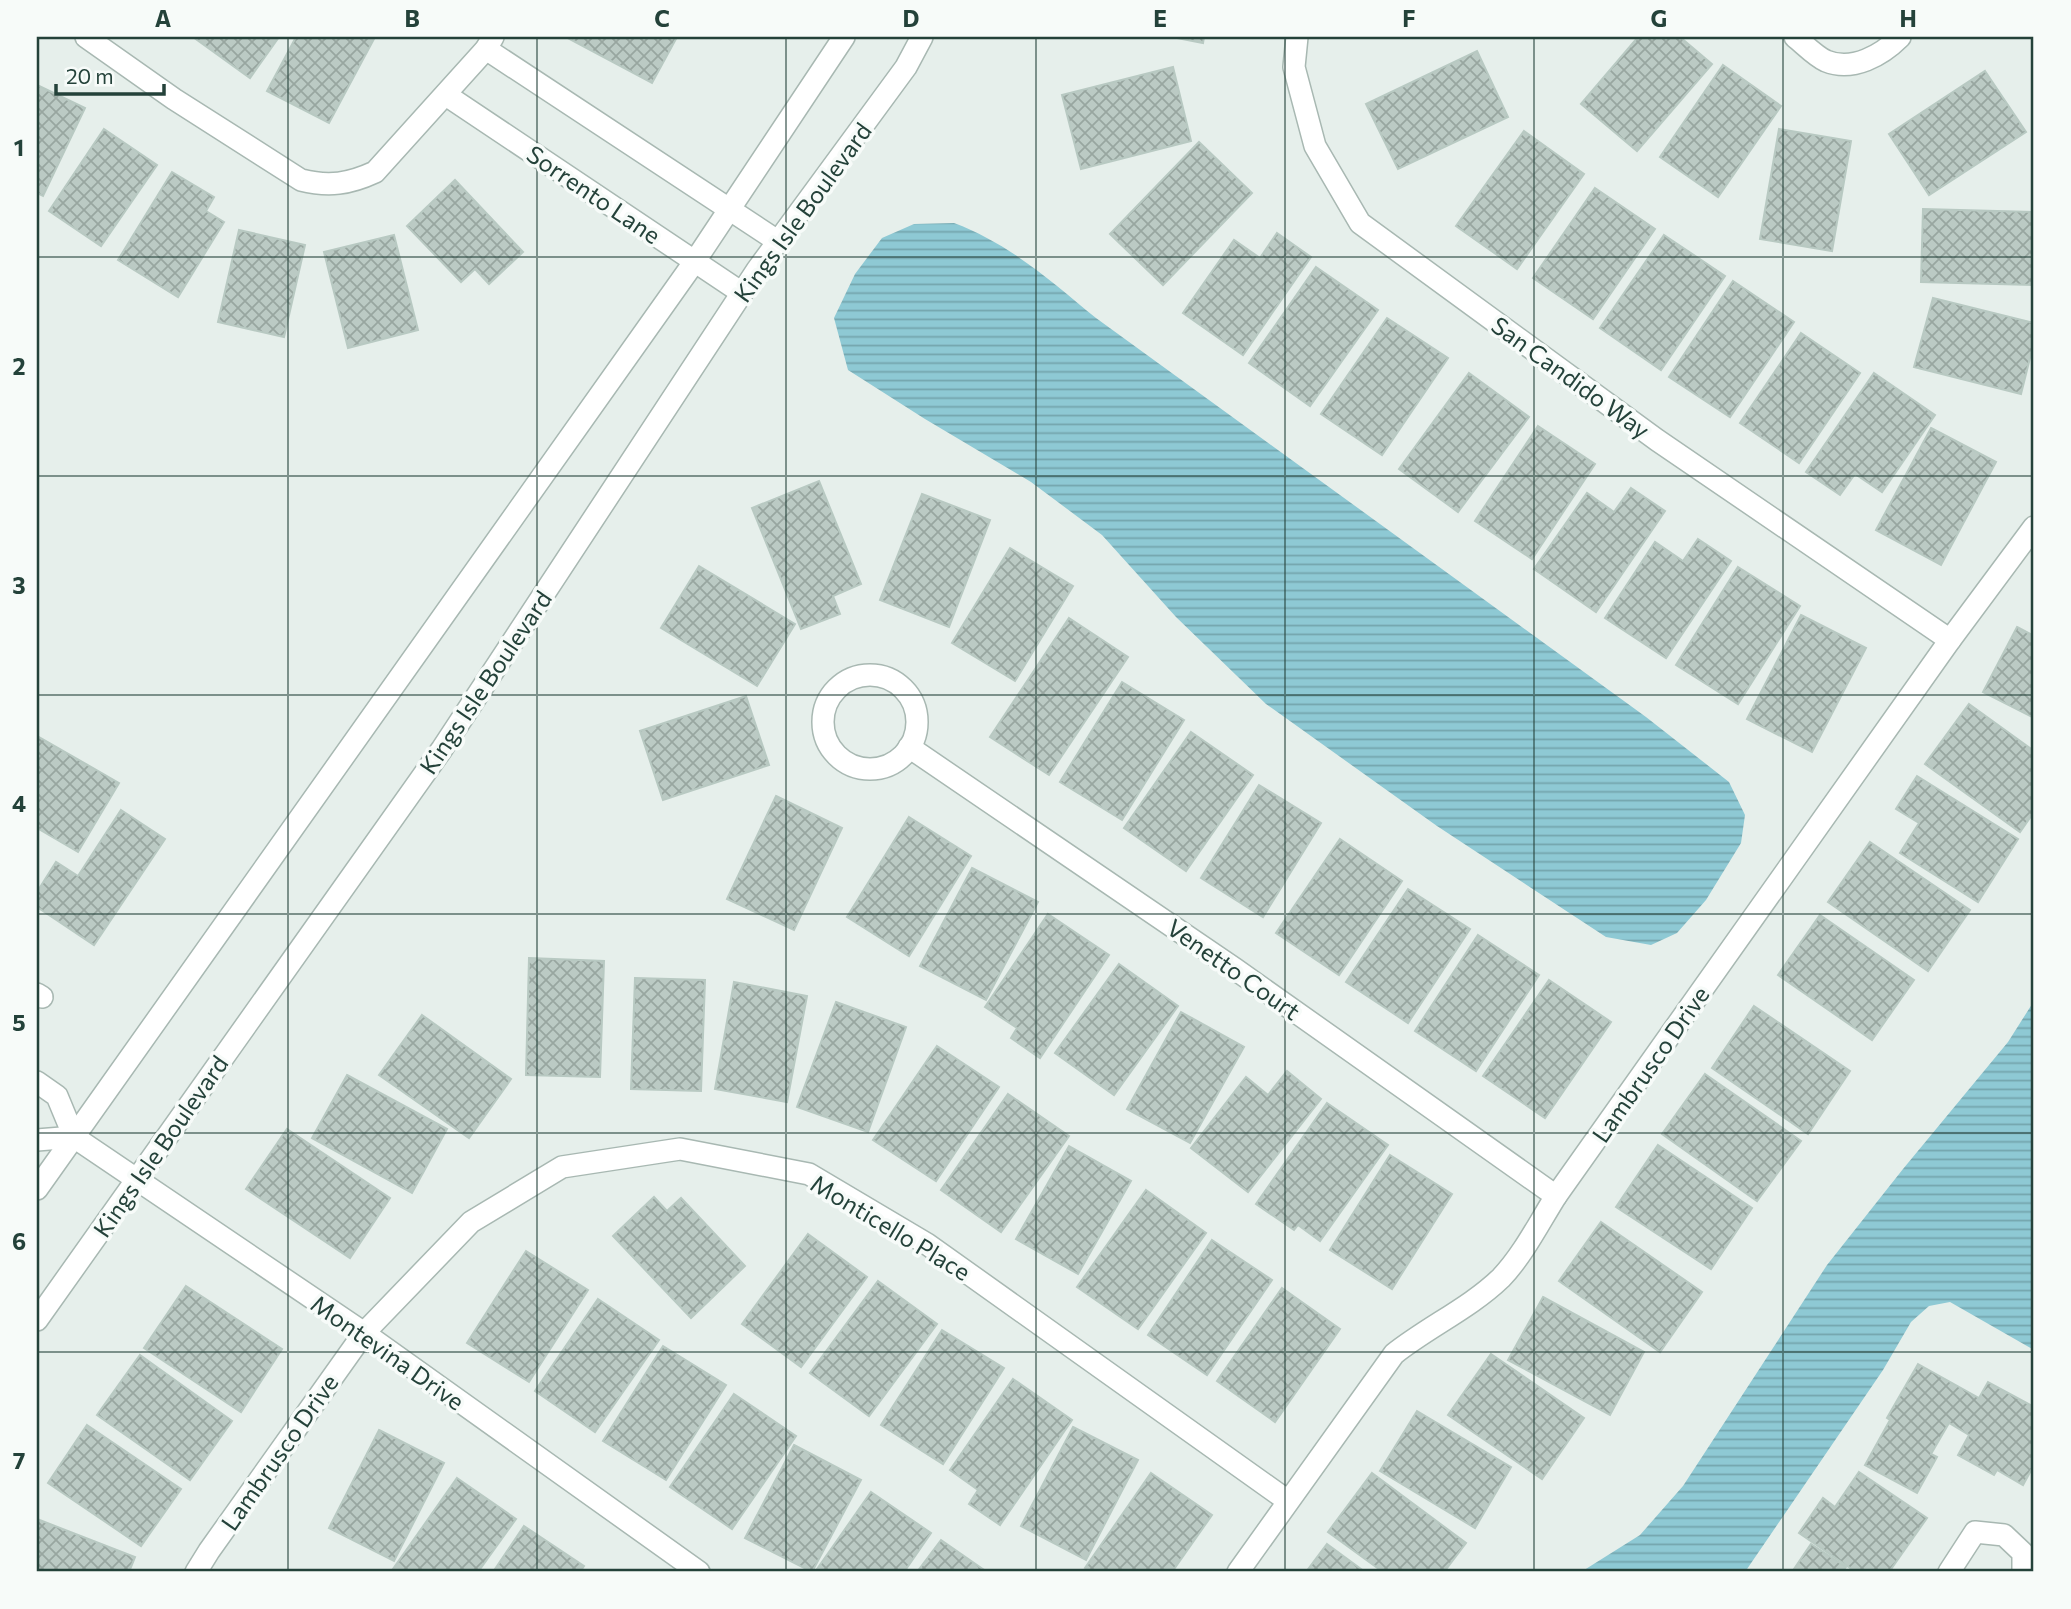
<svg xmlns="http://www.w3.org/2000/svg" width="2071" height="1609" font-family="Commissioner,sans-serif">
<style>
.water{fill:url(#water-rules)}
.building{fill:url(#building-cross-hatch);stroke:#b8c9c2;stroke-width:2}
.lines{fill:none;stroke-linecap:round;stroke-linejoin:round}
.minor-casing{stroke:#a8b8b2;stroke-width:24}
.minor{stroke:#fff;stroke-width:21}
.grid{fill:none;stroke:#24423a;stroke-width:2;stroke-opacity:0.55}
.labels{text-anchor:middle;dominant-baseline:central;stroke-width:7;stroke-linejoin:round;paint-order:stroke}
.street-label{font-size:24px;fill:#24423a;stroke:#f7fbf9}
.neatline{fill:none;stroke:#24423a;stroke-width:2.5}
.grid-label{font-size:23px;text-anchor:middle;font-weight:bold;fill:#24423a}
</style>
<defs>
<pattern id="water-rules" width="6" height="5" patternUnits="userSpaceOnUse" patternTransform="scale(1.75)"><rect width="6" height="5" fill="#8ec9d4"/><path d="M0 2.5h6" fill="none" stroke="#74a5ad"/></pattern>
<pattern id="building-cross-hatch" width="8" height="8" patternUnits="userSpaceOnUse" patternTransform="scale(1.75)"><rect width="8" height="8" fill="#bbcac4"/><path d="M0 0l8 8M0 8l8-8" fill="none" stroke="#98a6a0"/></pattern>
</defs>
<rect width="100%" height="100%" fill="#e6efeb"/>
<!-- water -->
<g class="water">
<path d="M954,223C1010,244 1051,281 1096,318L1646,717L1729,782L1745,815L1741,843L1706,900L1677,933L1651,945L1606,937L1437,826L1266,704L1176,617L1102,535L1031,482L925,419L848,370L834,318L855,274L882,238L914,224Z"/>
<path d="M2034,1001V1350L1950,1302L1929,1306L1911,1322L1883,1370L1745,1572H1581L1640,1535L1683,1486L1827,1265L1903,1169L2008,1042Z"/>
</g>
<!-- building -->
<g class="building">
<path d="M193,37H279L250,78Z"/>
<path d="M296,37H375L329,123L267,91Z"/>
<path d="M566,37H677L652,83Z"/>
<path d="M1172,37H1204L1203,43Z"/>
<path d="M1638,37H1680L1712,64L1637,151L1581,104Z"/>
<path d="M1477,51L1508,117L1398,169L1366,104Z"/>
<path d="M1723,65L1781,106L1718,197L1660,157Z"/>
<path d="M1173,67L1191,141L1081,169L1062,95Z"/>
<path d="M1985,71L2026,132L1929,195L1889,134Z"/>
<path d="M37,85L85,108L43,196L37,193Z"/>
<path d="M104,129L157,165L101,246L49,211Z"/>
<path d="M1779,129L1851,141L1832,251L1760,239Z"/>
<path d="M1524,131L1584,174L1517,269L1456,226Z"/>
<path d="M1199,142L1252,193L1163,285L1110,234Z"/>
<path d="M172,172L214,197L206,211L224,222L178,297L118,260Z"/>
<path d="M455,180L523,252L489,284L475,269L461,282L407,226Z"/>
<path d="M1595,188L1655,229L1593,319L1533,278Z"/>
<path d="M1923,209L2034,212V285L1921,282Z"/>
<path d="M239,230L305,245L284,337L218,322Z"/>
<path d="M1277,233L1311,257L1243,355L1183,313L1234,240L1260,258Z"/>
<path d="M394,235L418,330L348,348L324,252Z"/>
<path d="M1664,235L1725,276L1661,370L1600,328Z"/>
<path d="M1316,267L1378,310L1310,406L1249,363Z"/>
<path d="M1733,281L1794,322L1730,417L1669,377Z"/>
<path d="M1933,298L2034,323V342L2021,394L1914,367Z"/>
<path d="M1387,318L1448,358L1382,455L1321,414Z"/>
<path d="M1801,333L1860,373L1799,463L1740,423Z"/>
<path d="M1469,373L1529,417L1458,512L1399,469Z"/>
<path d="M1874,373L1935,415L1882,492L1855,474L1840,495L1806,472Z"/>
<path d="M1538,426L1595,464L1532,559L1475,521Z"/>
<path d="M1931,428L1996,462L1941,565L1876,530Z"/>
<path d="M819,481L861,584L833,596L840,614L801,629L752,508Z"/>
<path d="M1631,488L1665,511L1596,612L1534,569L1587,493L1614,512Z"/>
<path d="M922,494L990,520L949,627L880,600Z"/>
<path d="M1698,539L1731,561L1666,658L1605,618L1655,542L1683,561Z"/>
<path d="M1010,548L1073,586L1015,681L952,643Z"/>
<path d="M699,566L795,624L757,686L661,628Z"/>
<path d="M1738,567L1800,606L1738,704L1676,665Z"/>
<path d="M1801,615L1866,648L1812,752L1747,719Z"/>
<path d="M1069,618L1128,657L1049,775L990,737Z"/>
<path d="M2017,627L2034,636V718L1983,692Z"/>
<path d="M1122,682L1184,720L1122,820L1060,782Z"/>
<path d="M746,696L769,765L663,800L640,731Z"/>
<path d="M1969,704L2034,751V812L2020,832L1925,764Z"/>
<path d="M1191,732L1253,775L1186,871L1124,828Z"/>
<path d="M39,737L119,783L78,852L37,828V742Z"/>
<path d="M1917,776L2018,839L1978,902L1900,853L1919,823L1896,809Z"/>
<path d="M1259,785L1321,823L1263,917L1201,878Z"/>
<path d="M776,796L842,828L794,930L727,899Z"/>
<path d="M121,810L165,839L94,945L37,907V892L56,862L78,876Z"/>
<path d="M909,817L971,856L909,956L847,917Z"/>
<path d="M1340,839L1402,881L1339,975L1276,933Z"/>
<path d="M1870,842L1970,910L1928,971L1828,902Z"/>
<path d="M972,868L1038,902L986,1000L920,966Z"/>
<path d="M1408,889L1470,929L1408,1023L1346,982Z"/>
<path d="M1048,914L1109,955L1040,1058L1011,1038L1017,1028L985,1007Z"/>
<path d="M1820,915L1914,980L1872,1040L1778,975Z"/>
<path d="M1478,935L1539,975L1476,1071L1415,1031Z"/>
<path d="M529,958L604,961L600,1077L526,1075Z"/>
<path d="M1119,964L1178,1006L1114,1095L1055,1053Z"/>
<path d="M635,978L705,980L701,1091L631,1089Z"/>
<path d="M1549,980L1611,1022L1545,1118L1483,1076Z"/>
<path d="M734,982L807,996L787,1102L715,1089Z"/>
<path d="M836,1002L906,1027L868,1132L797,1107Z"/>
<path d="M1754,1006L1850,1071L1808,1134L1712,1068Z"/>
<path d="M1181,1012L1244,1047L1190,1143L1127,1109Z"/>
<path d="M422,1015L511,1079L469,1138L379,1075Z"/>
<path d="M937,1046L999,1087L936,1181L873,1140Z"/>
<path d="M1287,1071L1321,1099L1248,1192L1191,1148L1246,1077L1268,1095Z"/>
<path d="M1705,1074L1801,1141L1757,1201L1662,1134Z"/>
<path d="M347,1075L447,1129L412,1193L312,1138Z"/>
<path d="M1008,1094L1069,1136L1001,1232L941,1190Z"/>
<path d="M1327,1103L1388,1145L1320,1241L1298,1225L1294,1230L1256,1204Z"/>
<path d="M287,1129L390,1198L350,1258L246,1189Z"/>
<path d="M1658,1145L1752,1208L1711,1269L1616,1207Z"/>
<path d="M1069,1146L1131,1181L1078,1274L1016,1239Z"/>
<path d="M1390,1155L1452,1194L1392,1289L1330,1250Z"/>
<path d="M1146,1190L1206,1233L1138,1329L1077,1287Z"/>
<path d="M654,1197L667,1211L681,1198L745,1266L691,1318L613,1236Z"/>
<path d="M1601,1222L1702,1292L1660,1352L1559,1281Z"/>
<path d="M808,1234L867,1277L801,1367L742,1324Z"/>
<path d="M1212,1240L1272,1280L1207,1375L1148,1335Z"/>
<path d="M526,1251L588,1290L529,1382L467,1343Z"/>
<path d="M878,1281L937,1324L869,1416L810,1373Z"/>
<path d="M186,1286L282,1349L241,1412L144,1348Z"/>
<path d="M1282,1288L1340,1329L1275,1422L1217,1381Z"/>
<path d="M1543,1297L1644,1352L1610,1415L1508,1360Z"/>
<path d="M598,1299L659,1340L595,1432L535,1391Z"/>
<path d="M942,1330L1004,1368L943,1464L881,1425Z"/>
<path d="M663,1346L726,1385L666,1480L603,1441Z"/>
<path d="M1491,1354L1584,1418L1542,1479L1448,1415Z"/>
<path d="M140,1355L232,1421L190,1480L97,1415Z"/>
<path d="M1918,1364L1979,1398L1988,1382L2034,1407V1465L2023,1485L1997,1470L1994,1475L1958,1455L1969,1435L1949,1423L1931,1454L1937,1457L1917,1493L1865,1465L1890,1420L1887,1418Z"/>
<path d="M1013,1379L1072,1420L1000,1525L969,1504L978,1490L950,1470Z"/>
<path d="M734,1394L796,1436L732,1529L670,1487Z"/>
<path d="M1417,1411L1511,1467L1475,1528L1380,1471Z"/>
<path d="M87,1425L181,1489L141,1546L48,1483Z"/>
<path d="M1073,1427L1138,1460L1086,1560L1021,1526Z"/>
<path d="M379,1430L444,1463L394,1561L329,1528Z"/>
<path d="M794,1445L861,1480L812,1572L745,1538Z"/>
<path d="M1859,1472L1927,1518L1889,1572H1856L1799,1533L1823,1498L1835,1507Z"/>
<path d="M1151,1473L1212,1515L1172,1572H1092L1085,1568Z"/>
<path d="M1372,1473L1466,1543L1444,1572H1383L1328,1532Z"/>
<path d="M457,1478L516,1519L478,1572H398L393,1569Z"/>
<path d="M871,1492L931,1533L904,1572H815Z"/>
<path d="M37,1519L135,1557L129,1572H37Z"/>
<path d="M524,1526L584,1566L580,1572H493Z"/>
<path d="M941,1540L987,1572H917Z"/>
<path d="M1327,1544L1365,1572H1306Z"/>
<path d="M1811,1544L1846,1567L1842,1572H1792Z"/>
</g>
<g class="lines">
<defs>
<g id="minor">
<path d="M86,37L174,99L301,180C329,187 349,184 375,172L486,49L493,37"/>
<path d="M1297,37L1294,67L1315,146L1360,223L1657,440L1950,640"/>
<path d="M1795,37C1804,44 1815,56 1826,61C1853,72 1882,55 1900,37"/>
<path d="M486,49L779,242"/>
<path d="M446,95L742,293"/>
<circle cx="870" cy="722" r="47"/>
<path d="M909,747L1235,969L1556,1196"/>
<path d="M37,994L42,997"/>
<path d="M37,1082L57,1096L74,1137"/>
<path d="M74,1137L364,1333L699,1572"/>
<path d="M37,1140L74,1137"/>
<path d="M37,1189L695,261L844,37"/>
<path d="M37,1320L442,749L757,270L906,67L922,37"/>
<path d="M196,1572L209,1551L364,1333L471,1222L562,1167L680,1149L809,1174L927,1244L1288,1501"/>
<path d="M1238,1572L1394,1354C1428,1327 1470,1308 1501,1278C1523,1255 1539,1223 1556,1196L1950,640L2034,527"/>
<path d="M1949,1572L1975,1532L2004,1535L2023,1553V1572"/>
</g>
</defs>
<!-- minor casing -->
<use href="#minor" class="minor-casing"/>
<!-- minor -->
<use href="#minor" class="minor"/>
</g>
<!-- grid -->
<path class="grid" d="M288,37V1572M537,37V1572M786,37V1572M1036,37V1572M1285,37V1572M1534,37V1572M1783,37V1572M37,257H2034M37,476H2034M37,695H2034M37,914H2034M37,1133H2034M37,1352H2034"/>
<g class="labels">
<!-- street labels -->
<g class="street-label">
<text transform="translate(594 194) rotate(34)">Sorrento Lane</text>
<text transform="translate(802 212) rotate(-54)">Kings Isle Boulevard</text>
<text transform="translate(1571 377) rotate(36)">San Candido Way</text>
<text transform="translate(485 682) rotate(-56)">Kings Isle Boulevard</text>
<text transform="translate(1234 969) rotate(35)">Venetto Court</text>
<text transform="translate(1650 1064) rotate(-55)">Lambrusco Drive</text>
<text transform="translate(160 1146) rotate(-55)">Kings Isle Boulevard</text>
<text transform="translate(891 1227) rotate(31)">Monticello Place</text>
<text transform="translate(388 1352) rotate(35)">Montevina Drive</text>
<text transform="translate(279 1452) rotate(-55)">Lambrusco Drive</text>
</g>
</g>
<!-- border -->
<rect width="2071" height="1609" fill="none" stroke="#f7fbf9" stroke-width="77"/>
<!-- scale -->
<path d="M56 84v10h108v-10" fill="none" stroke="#24423a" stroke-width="3.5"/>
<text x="66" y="84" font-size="21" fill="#24423a" stroke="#f7fbf9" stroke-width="5" paint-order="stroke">20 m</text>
<rect x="38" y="38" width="1994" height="1532" class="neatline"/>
<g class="grid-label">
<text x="163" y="27">A</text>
<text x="412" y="27">B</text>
<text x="662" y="27">C</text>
<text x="911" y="27">D</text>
<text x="1160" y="27">E</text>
<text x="1409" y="27">F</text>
<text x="1659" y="27">G</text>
<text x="1908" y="27">H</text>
<text x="19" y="156">1</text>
<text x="19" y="375">2</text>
<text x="19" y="594">3</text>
<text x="19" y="812">4</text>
<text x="19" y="1031">5</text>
<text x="19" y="1250">6</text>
<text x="19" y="1469">7</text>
</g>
</svg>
